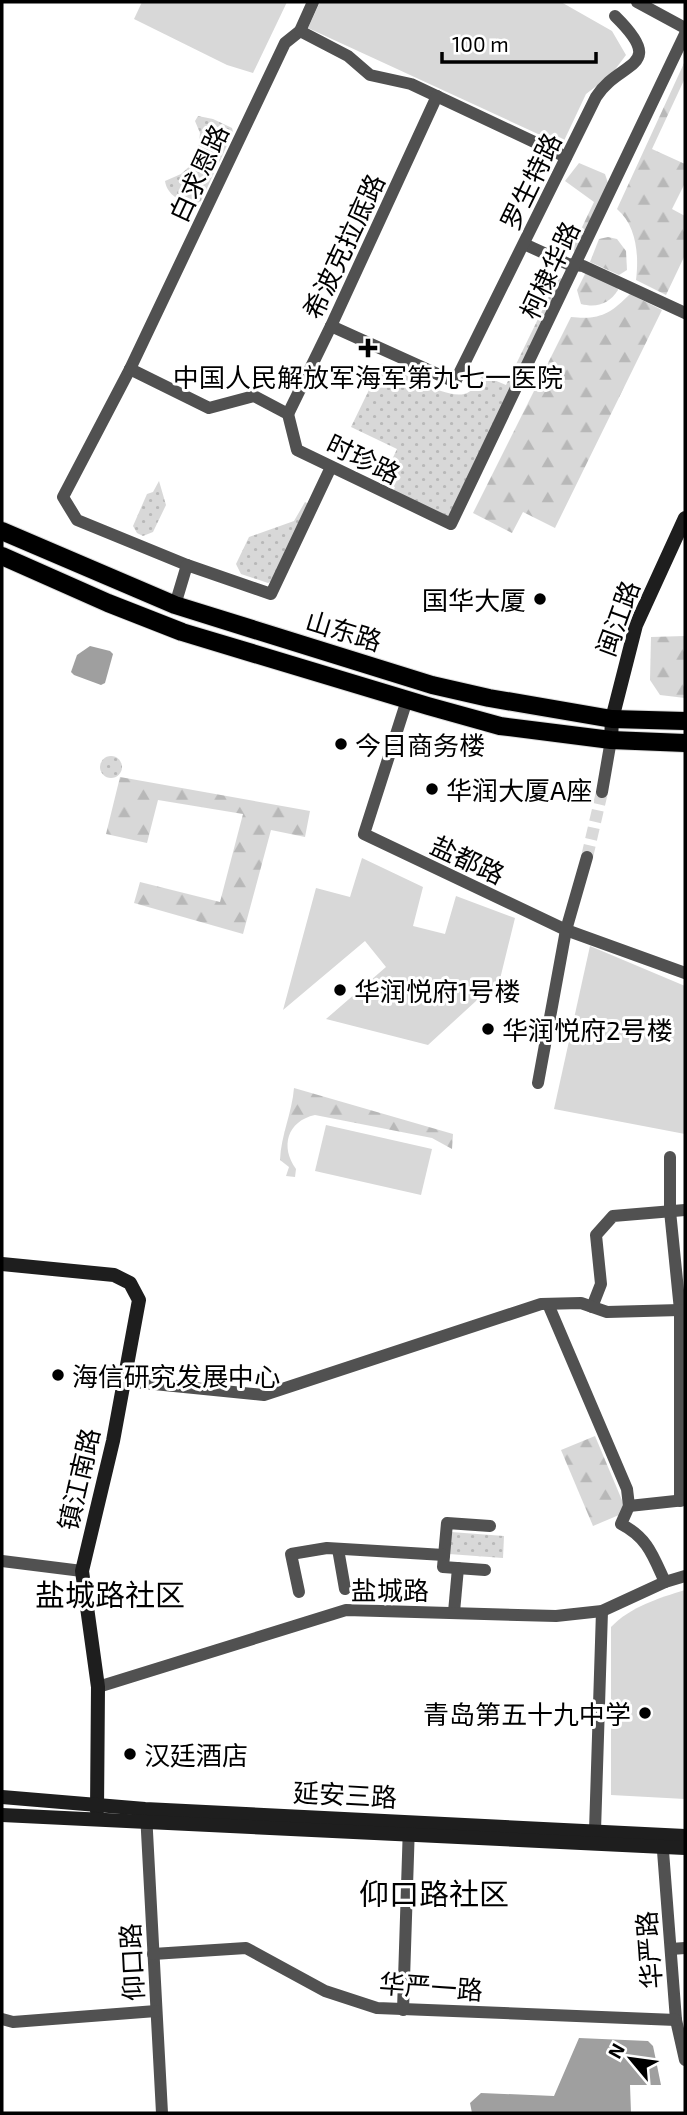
<svg xmlns="http://www.w3.org/2000/svg" width="687" height="2115" font-family="'Exo 2','Noto Sans SC',sans-serif">
<style>
.grass{fill:url(#grass-dots)}
.forest{fill:url(#forest-firs)}
.park{fill:#d8d8d8}
.water{fill:#9f9f9f}
.lines{fill:none;stroke-linecap:round;stroke-linejoin:round}
.street-tunnel{stroke:#d9d9d9;stroke-width:12;stroke-dasharray:12 6;stroke-linecap:butt}
.primary-casing{stroke:#dbdbdb;stroke-width:20}
.street{stroke:#515151;stroke-width:12}
.secondary{stroke:#1e1e1e;stroke-width:14}
.primary{stroke:#000;stroke-width:18}
.poi-dot{fill:#000;stroke:#fff;stroke-width:2.5}
.labels{text-anchor:middle;dominant-baseline:central;stroke-width:6;stroke-linejoin:round;paint-order:stroke}
.street-label{font-size:26px;fill:#000;stroke:#fff}
.poi-label{font-size:26px;fill:#000;stroke:#fff;text-anchor:start}
.quarter-label{font-size:30px;fill:#000;stroke:#fff}
</style>
<defs>
<pattern id="grass-dots" width="8" height="8" patternUnits="userSpaceOnUse" patternTransform="scale(1.75)"><rect width="8" height="8" fill="#d8d8d8"/><path d="M2 2h.1M6 6h.1" fill="none" stroke="#b8b8b8" stroke-width="1.8" stroke-linecap="round"/></pattern>
<pattern id="forest-firs" width="22" height="20" patternUnits="userSpaceOnUse" patternTransform="scale(1.75)"><rect width="22" height="20" fill="#d8d8d8"/><path d="M5 1l3.5 6h-7zM16 11l3.5 6h-7z" fill="#b8b8b8"/></pattern>
</defs>
<rect width="100%" height="100%" fill="#fff"/>
<!-- grass -->
<g class="grass">
<path d="M198,116L213,119L232,128L233,132L219,163L198,152L200,133L195,121Z"/>
<path d="M193,163L214,173L201,201L196,204C181,203 167,195 165,181L181,174Z"/>
<path d="M550,274L565,280L450,518L393,492L395,487L382,481L397,449L351,427L382,363C400,371 445,399 464,394C473,392 478,383 482,375L506,385L553,288L544,283Z"/>
<path d="M159,481L166,505L153,532L143,536L137,533L133,526L147,494L153,492Z"/>
<path d="M305,502L311,505L272,581L268,583L241,574L236,564L249,537L294,521Z"/>
<circle cx="111" cy="767" r="11"/>
<path d="M451,1532L504,1536L503,1558L449,1554Z"/>
</g>
<!-- forest -->
<g class="forest">
<path d="M685,61V78L652,149L685,164V183L672,209L685,216V255L666,295L636,280C639,256 637,226 617,209Z"/>
<path d="M579,163L605,174L609,186L577,253L564,246L566,240L574,244L594,202L565,181Z"/>
<path d="M608,237L617,239L626,251L627,270L619,275L590,262L599,239Z"/>
<path d="M586,272L616,285L618,290C609,304 597,308 581,304L577,290Z"/>
<path d="M630,294L662,310L555,528L523,512L512,533L473,513L571,317C600,320 610,314 630,294Z"/>
<path d="M685,636V698L660,695L650,680L651,637Z"/>
<path d="M120,777L310,811L305,837L271,830L243,934L134,903L140,882L220,902L243,814L158,800L147,843L106,834Z"/>
<path d="M294,1088L453,1134L452,1149L432,1138L315,1115C287,1121 280,1147 296,1169L295,1177L286,1176L289,1167L280,1160C281,1135 292,1113 294,1088Z"/>
<path d="M595,1436L624,1505L619,1515L593,1526L561,1450Z"/>
</g>
<!-- park -->
<g class="park">
<path d="M142,2H287L253,73L227,65L134,19Z"/>
<path d="M320,2H561L612,31L626,55L611,75L586,94L562,145L308,28Z"/>
<path d="M362,858L423,887L413,926L445,934L456,896L515,918L500,979L428,1045L326,1019L386,967L365,941L283,1010L316,888L350,897Z"/>
<path d="M590,946L685,986V1134L554,1109Z"/>
<path d="M326,1125L432,1149L421,1195L315,1171Z"/>
<path d="M685,1590V1799L611,1795V1627C630,1607 659,1598 685,1590Z"/>
</g>
<!-- water -->
<g class="water">
<path d="M90,646L110,651L113,654L105,683L101,685L74,675L71,672L77,655Z"/>
<path d="M579,2038L648,2041L653,2046L661,2085H630L631,2113H472L470,2103L481,2093L554,2096Z"/>
</g>
<g class="lines">
<!-- street-tunnel -->
<path class="street-tunnel" d="M587,857L602,792"/>
<defs>
<g id="primary">
<path d="M2,531L175,605L432,685L489,698L612,719L685,721"/>
<path d="M2,556L108,603L182,632L428,706L500,726L611,740L685,743"/>
</g>
</defs>
<!-- primary casing -->
<use href="#primary" class="primary-casing"/>
<!-- street -->
<g class="street">
<path d="M313,2L300,31L285,43L130,369L63,497L77,520L187,565L271,594L331,467"/>
<path d="M637,2L685,28"/>
<path d="M300,31L348,56L370,75L411,84L566,157"/>
<path d="M524,244L568,264L583,266L685,313"/>
<path d="M331,326L455,382L596,97C619,60 669,69 615,16"/>
<path d="M130,369L209,408L254,396L288,414L297,450L451,524L685,34"/>
<path d="M288,414L331,326L437,96"/>
<path d="M175,605L187,565"/>
<path d="M407,700L364,834L566,930L685,973"/>
<path d="M602,792L611,740"/>
<path d="M538,1083L566,930L587,857"/>
<path d="M670,1157V1211L680,1310V1501"/>
<path d="M548,1304L627,1489L629,1506L621,1524C648,1538 653,1556 665,1582"/>
<path d="M592,1307L601,1284L596,1235L613,1216L685,1210"/>
<path d="M124,1381L264,1395L541,1304L581,1303L607,1312L680,1310"/>
<path d="M629,1506L685,1500"/>
<path d="M338,1549L345,1589"/>
<path d="M2,1561L82,1571"/>
<path d="M485,1570L443,1567L447,1523L490,1526"/>
<path d="M299,1592L291,1554L327,1548L444,1555"/>
<path d="M454,1612L458,1568"/>
<path d="M98,1687L346,1610L556,1616L602,1611L665,1582L685,1576"/>
<path d="M146,1813L162,2113"/>
<path d="M595,1831L602,1611"/>
<path d="M662,1838L676,2020L685,2060"/>
<path d="M671,1949L685,1948"/>
<path d="M153,1954L246,1948L325,1991L377,2008L676,2020"/>
<path d="M403,2010L409,1825"/>
<path d="M2,2019L13,2022L156,2011"/>
</g>
<!-- secondary -->
<g class="secondary">
<path d="M611,740L612,719L636,625L685,518"/>
<path d="M2,1264L114,1275L130,1283L139,1300L113,1441L82,1571L98,1687L97,1811"/>
<path d="M2,1797L145,1809L685,1836"/>
<path d="M2,1815L685,1848"/>
</g>
<!-- primary -->
<use href="#primary" class="primary"/>
</g>
<!-- markers -->
<g class="poi-dot">
<path d="M364.5 337.5h7v7h7v7h-7v7h-7v-7h-7v-7h7z"/>
<circle cx="540" cy="599" r="7"/>
<circle cx="341" cy="744" r="7"/>
<circle cx="432" cy="789" r="7"/>
<circle cx="340" cy="990" r="7"/>
<circle cx="488" cy="1029" r="7"/>
<circle cx="58" cy="1375" r="7"/>
<circle cx="645" cy="1713" r="7"/>
<circle cx="130" cy="1754" r="7"/>
</g>
<g class="labels">
<!-- street labels -->
<g class="street-label">
<text transform="translate(198 173) rotate(-65)">白求恩路</text>
<text transform="translate(530 181) rotate(-64)">罗生特路</text>
<text transform="translate(343 246) rotate(-65)">希波克拉底路</text>
<text transform="translate(549 270) rotate(-65)">柯棣华路</text>
<text transform="translate(364 458) rotate(26)">时珍路</text>
<text transform="translate(617 618) rotate(-70)">闽江路</text>
<text transform="translate(344 630) rotate(17)">山东路</text>
<text transform="translate(468 859) rotate(25)">盐都路</text>
<text transform="translate(78 1479) rotate(-77)">镇江南路</text>
<text x="390" y="1589">盐城路</text>
<text transform="translate(345 1794) rotate(3)">延安三路</text>
<text transform="translate(648 1950) rotate(-94)">华严路</text>
<text transform="translate(131 1962) rotate(-93)">仰口路</text>
<text transform="translate(431 1986) rotate(4)">华严一路</text>
</g>
<!-- poi labels -->
<g class="poi-label">
<text x="368" y="376" text-anchor="middle">中国人民解放军海军第九七一医院</text>
<text x="526" y="599" text-anchor="end">国华大厦</text>
<text x="355" y="744">今日商务楼</text>
<text x="446" y="789">华润大厦A座</text>
<text x="354" y="990">华润悦府1号楼</text>
<text x="502" y="1029">华润悦府2号楼</text>
<text x="72" y="1375">海信研究发展中心</text>
<text x="631" y="1713" text-anchor="end">青岛第五十九中学</text>
<text x="144" y="1754">汉廷酒店</text>
</g>
<!-- quarter labels -->
<g class="quarter-label">
<text x="110" y="1594">盐城路社区</text>
<text x="434" y="1893">仰口路社区</text>
</g>
</g>
<!-- border -->
<rect width="687" height="2115" fill="none" stroke="#000000" stroke-width="7"/>
<!-- north arrow -->
<g transform="translate(631 2059) rotate(299)" stroke="#ffffff" stroke-width="5" paint-order="stroke">
<path d="M0-5L12 26L0 18L-12 26Z" fill="#000000"/>
<text y="-10" font-size="19" font-weight="bold" text-anchor="middle" fill="#000000">N</text>
</g>
<!-- scale -->
<path d="M442 52v10h154v-10" fill="none" stroke="#000000" stroke-width="3.5"/>
<text x="452" y="52" font-size="21" fill="#000000" stroke="#ffffff" stroke-width="5" paint-order="stroke">100 m</text>
</svg>
